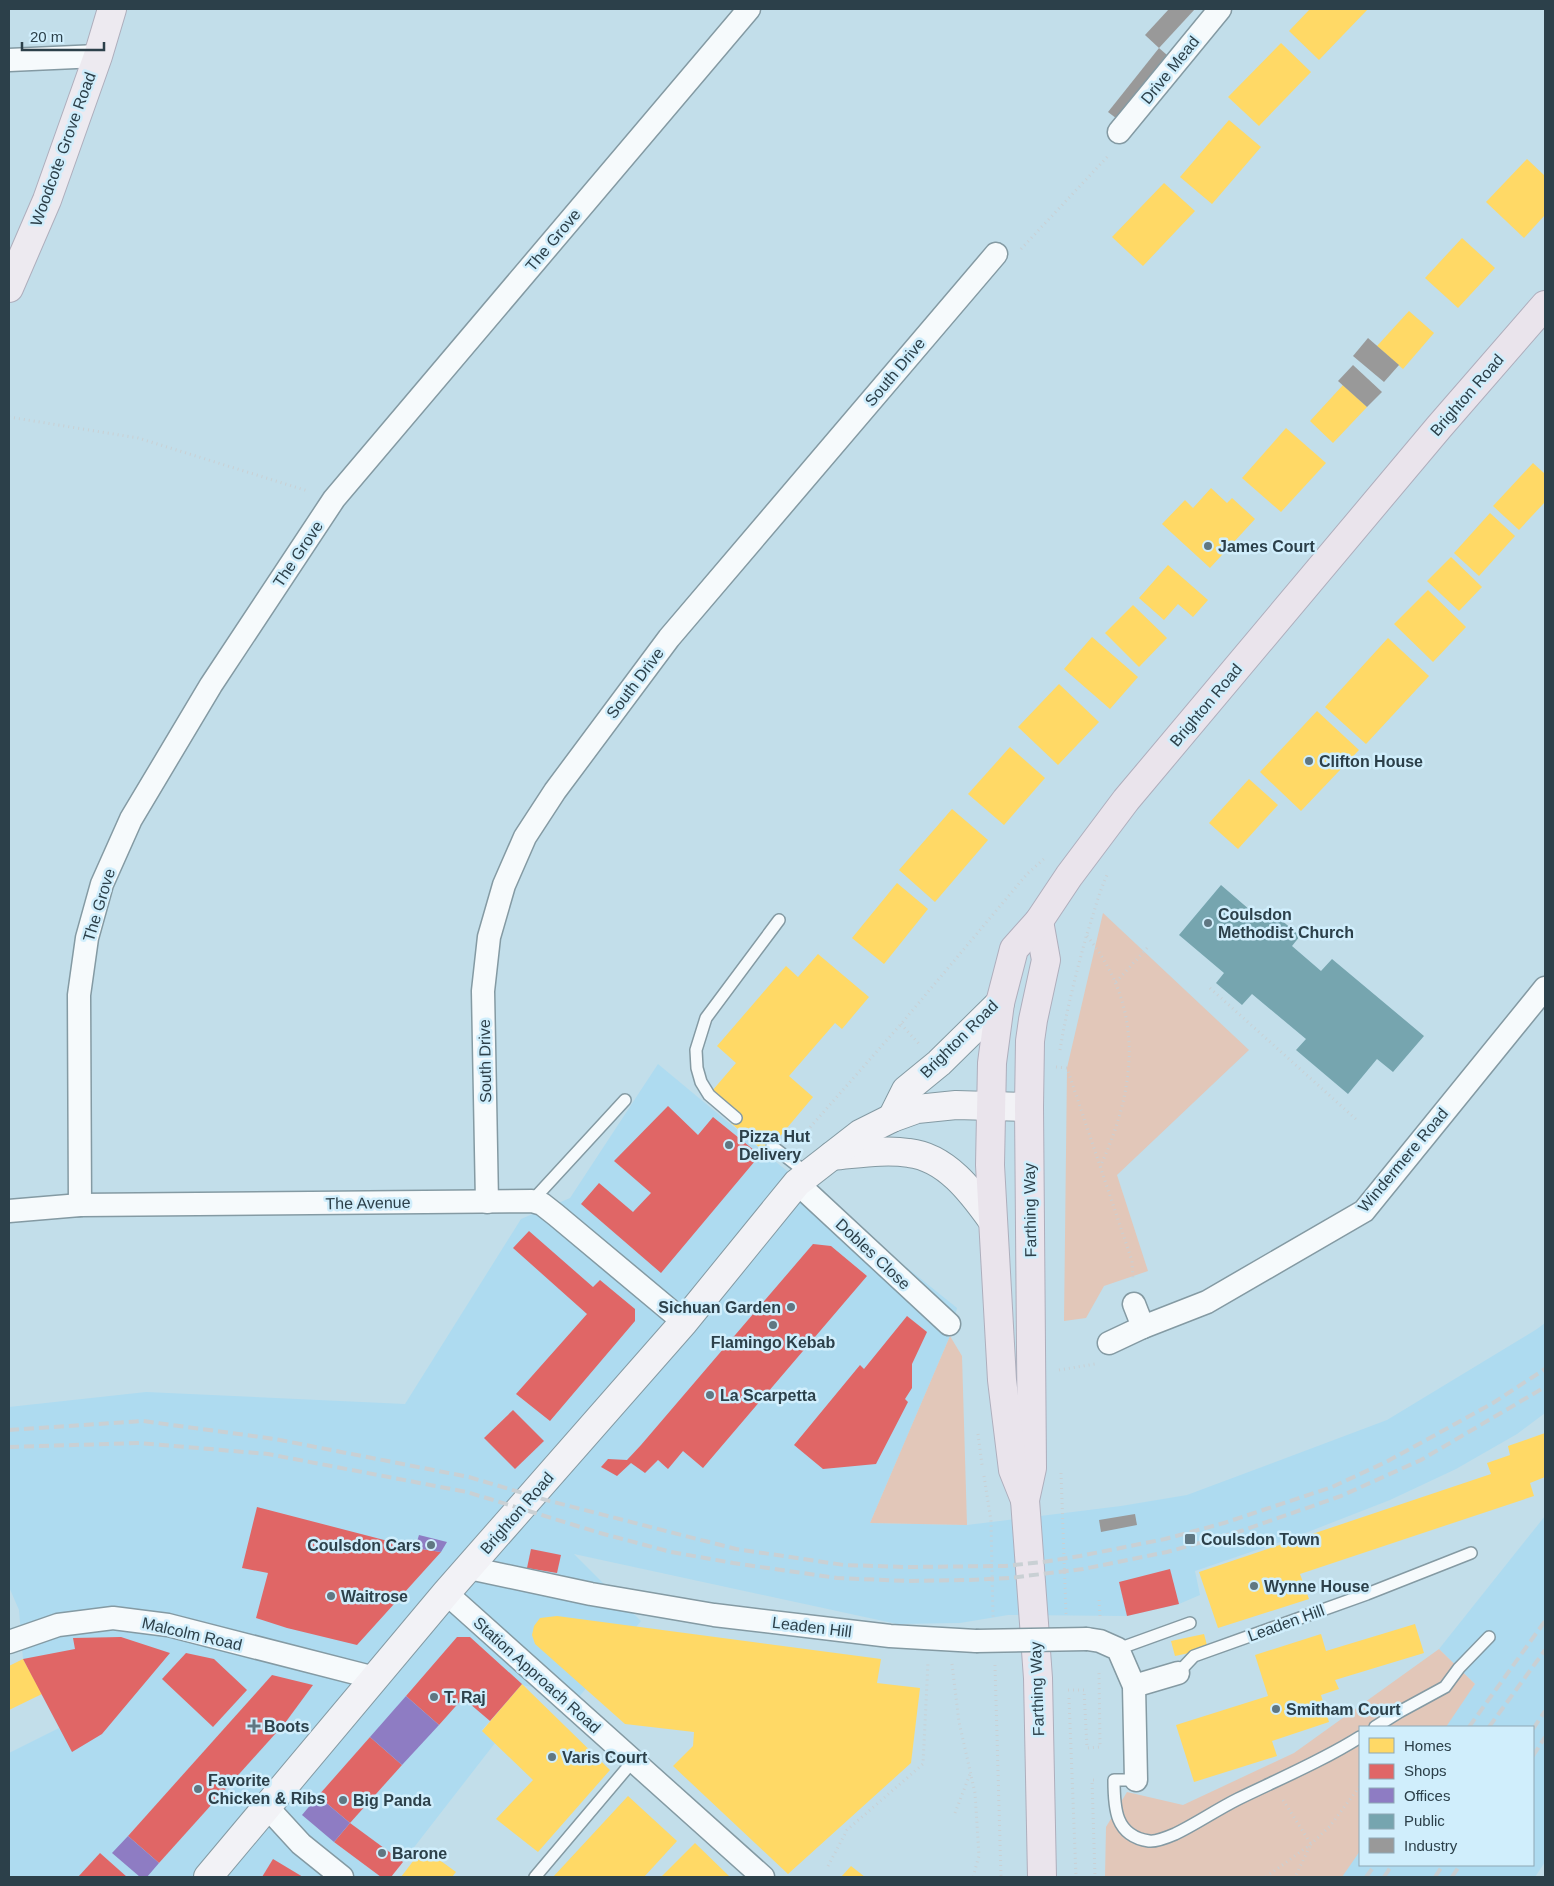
<svg xmlns="http://www.w3.org/2000/svg" width="1554" height="1886" font-family="Helvetica,sans-serif">
<style>
.built{fill:#aedbf0}
.green{fill:#e2c7b9}
.homes{fill:#ffd966}
.shops{fill:#e06666}
.offices{fill:#8e7cc3}
.public{fill:#76a5af}
.industry{fill:#999}
.lines{fill:none;stroke-linecap:round;stroke-linejoin:round}
.service-casing{stroke:#849aa3;stroke-width:14}
.minor-casing{stroke:#849aa3;stroke-width:25}
.secondary-casing{stroke:#849aa3;stroke-width:30}
.primary-casing{stroke:#aeaebc;stroke-width:30}
.trunk-casing{stroke:#aeaebc;stroke-width:30}
.path{stroke:#c9d0d4;stroke-width:3;stroke-dasharray:1 4;stroke-linecap:butt}
.service{stroke:#f6fafc;stroke-width:11}
.minor{stroke:#f6fafc;stroke-width:22}
.secondary{stroke:#f2f2f6;stroke-width:28}
.primary{stroke:#edeaf0;stroke-width:28}
.trunk{stroke:#eae4ec;stroke-width:28}
.rail{stroke:#c9d0d4;stroke-width:4;stroke-dasharray:10 5;stroke-linecap:butt}
.minor-bridge-casing{stroke:#849aa3;stroke-width:25;stroke-linecap:butt}
.minor-bridge{stroke:#f6fafc;stroke-width:22}
.poi-dot{fill:#607782;stroke:#d0eefc;stroke-width:2}
.labels{text-anchor:middle;dominant-baseline:central;stroke-width:5;stroke-linejoin:round;paint-order:stroke}
.street-label{font-size:16px;fill:#2c404a;stroke:#d0eefc}
.poi-label{font-size:16px;font-weight:bold;fill:#2c404a;stroke:#d0eefc;text-anchor:start}
</style>
<rect width="100%" height="100%" fill="#c2deea"/>
<!-- built -->
<g class="built">
<path d="M658,1064L776,1162L957,1308L950,1336L870,1523L967,1525L1121,1506L1187,1495L1387,1420L1537,1329L1545,1323V1413L1517,1434L1456,1469L1390,1500L1295,1537L1195,1571L1200,1595L1179,1604L1127,1616L1008,1615L960,1623L897,1624L574,1554L641,1621L579,1697L522,1685L482,1730L495,1743L391,1877H9V1753L59,1728L23,1659L19,1610L9,1587V1407L146,1392L405,1404L521,1219L570,1198Z"/>
<path d="M1545,1516V1862L1535,1877H1339L1360,1846V1865H1533V1727H1441L1475,1684L1439,1649Z"/>
</g>
<!-- green -->
<g class="green">
<path d="M1103,913L1249,1050L1117,1175L1148,1271L1104,1286L1086,1318L1064,1321L1067,1068Z"/>
<path d="M950,1336L962,1356L967,1525L870,1523Z"/>
<path d="M1439,1649L1475,1684L1446,1727H1360V1851L1342,1877H1105L1106,1827L1127,1792L1183,1805L1294,1753Z"/>
</g>
<!-- homes -->
<g class="homes">
<path d="M1310,9H1368L1319,60L1289,31Z"/>
<path d="M1281,43L1311,72L1259,126L1228,97Z"/>
<path d="M1229,120L1261,147L1212,204L1180,177Z"/>
<path d="M1527,159L1545,176V215L1524,238L1486,202Z"/>
<path d="M1164,183L1195,211L1143,266L1112,237Z"/>
<path d="M1462,238L1495,268L1458,308L1425,278Z"/>
<path d="M1409,311L1434,333L1403,369L1377,346Z"/>
<path d="M1343,385L1367,407L1333,443L1310,421Z"/>
<path d="M1286,428L1326,463L1281,512L1242,478Z"/>
<path d="M1533,463L1545,474V502L1519,530L1493,506Z"/>
<path d="M1211,488L1227,503L1232,498L1255,519L1210,568L1162,524L1185,500L1193,508Z"/>
<path d="M1490,513L1515,536L1479,576L1454,553Z"/>
<path d="M1451,557L1482,587L1459,611L1427,581Z"/>
<path d="M1168,565L1208,600L1193,617L1178,604L1164,620L1139,598Z"/>
<path d="M1428,590L1466,627L1433,662L1394,624Z"/>
<path d="M1133,605L1167,638L1139,667L1105,633Z"/>
<path d="M1092,637L1138,677L1110,709L1064,669Z"/>
<path d="M1388,638L1429,676L1366,744L1325,707Z"/>
<path d="M1059,684L1099,722L1058,765L1018,727Z"/>
<path d="M1317,711L1359,750L1301,811L1260,772Z"/>
<path d="M1010,747L1045,778L1004,825L968,794Z"/>
<path d="M1249,779L1278,805L1238,849L1209,823Z"/>
<path d="M952,809L988,840L935,902L899,870Z"/>
<path d="M897,883L928,909L884,964L852,938Z"/>
<path d="M818,954L869,997L842,1029L835,1023L789,1076L813,1097L766,1153L731,1123L739,1114L712,1091L736,1063L717,1046L786,966L798,977Z"/>
<path d="M1545,1433V1477L1530,1483L1534,1496L1300,1574L1309,1599L1218,1628L1199,1572L1491,1474L1487,1463L1510,1455L1508,1446Z"/>
<path d="M557,1616L881,1659L877,1683L920,1688L911,1763L788,1874L673,1766L693,1746L694,1732L625,1724L535,1644L532,1635L534,1626L540,1618Z"/>
<path d="M1415,1624L1424,1653L1335,1680L1339,1689L1321,1695L1329,1722L1272,1741L1277,1756L1194,1782L1176,1725L1268,1696L1255,1655L1321,1634L1326,1651Z"/>
<path d="M1204,1634L1208,1649L1175,1656L1171,1641Z"/>
<path d="M23,1659L42,1694L9,1710V1666Z"/>
<path d="M522,1684L610,1770L538,1852L496,1819L533,1780L482,1731Z"/>
<path d="M628,1796L677,1841L644,1877H553Z"/>
<path d="M695,1843L730,1877H661Z"/>
<path d="M423,1848L456,1872L452,1877H401Z"/>
<path d="M851,1866L865,1877H841Z"/>
</g>
<!-- shops -->
<g class="shops">
<path d="M668,1106L698,1135L713,1117L760,1155L661,1273L581,1204L599,1183L633,1212L651,1193L614,1161Z"/>
<path d="M529,1231L593,1287L600,1280L635,1309V1321L550,1421L516,1394L587,1314L513,1248Z"/>
<path d="M813,1244L831,1246L867,1276L703,1468L683,1451L668,1469L658,1460L645,1473L631,1463L617,1476L601,1467L608,1459L627,1460L641,1445Z"/>
<path d="M907,1316L927,1332L912,1364V1388L905,1399L908,1402L876,1464L823,1469L794,1445L860,1365L864,1369Z"/>
<path d="M513,1410L544,1441L515,1469L484,1438Z"/>
<path d="M257,1507L415,1548L441,1552L357,1645L287,1628L256,1618L268,1573L242,1568Z"/>
<path d="M531,1549L561,1555L557,1573L527,1568Z"/>
<path d="M1170,1569L1179,1604L1127,1616L1119,1582Z"/>
<path d="M121,1637L170,1653L102,1734L72,1752L23,1659L75,1649L73,1638Z"/>
<path d="M457,1637H470L522,1684L490,1721L463,1698L439,1725L406,1696Z"/>
<path d="M186,1653L214,1659L247,1690L213,1727L162,1679Z"/>
<path d="M272,1675L313,1685L285,1723L159,1863L128,1836Z"/>
<path d="M370,1737L402,1765L350,1823L318,1796Z"/>
<path d="M350,1823L403,1862L391,1877H381L334,1842Z"/>
<path d="M100,1853L127,1877H78Z"/>
<path d="M273,1859L303,1877H262Z"/>
</g>
<!-- offices -->
<g class="offices">
<path d="M419,1535L447,1542L441,1552L415,1548Z"/>
<path d="M406,1696L439,1725L402,1765L370,1737Z"/>
<path d="M318,1796L350,1823L334,1842L302,1815Z"/>
<path d="M128,1836L159,1863L147,1877H140L112,1853Z"/>
</g>
<!-- public -->
<path class="public" d="M1221,885L1265,923L1273,913L1300,936L1292,946L1321,971L1332,959L1424,1036L1393,1072L1377,1059L1348,1094L1296,1050L1306,1039L1252,994L1242,1005L1216,983L1224,973L1179,935Z"/>
<!-- industry -->
<g class="industry">
<path d="M1169,9H1195L1159,48L1145,35Z"/>
<path d="M1159,48L1175,62L1125,125L1108,112Z"/>
<path d="M1368,338L1399,365L1384,382L1353,356Z"/>
<path d="M1353,365L1382,392L1367,407L1338,381Z"/>
<path d="M1135,1514L1137,1525L1101,1532L1099,1520Z"/>
</g>
<g class="lines">
<defs>
<g id="service">
<path d="M736,1118L709,1095L701,1082L697,1068L696,1050L706,1018L779,920"/>
<path d="M772,1146L808,1174"/>
<path d="M532,1201L625,1100"/>
<path d="M1118,1649L1190,1623"/>
<path d="M1178,1673L1194,1656L1367,1594L1471,1553"/>
<path d="M1375,1727L1399,1712L1445,1687L1459,1668L1489,1637"/>
<path d="M1136,1780H1114C1114,1808 1115,1836 1149,1841C1156,1842 1168,1837 1175,1834C1196,1824 1216,1810 1238,1799C1279,1779 1322,1761 1360,1737"/>
<path d="M535,1877L633,1761"/>
</g>
<g id="minor">
<path d="M9,60L98,56"/>
<path d="M1119,132L1220,9"/>
<path d="M797,1183L949,1324"/>
<path d="M487,1202L483,991L489,937L504,885L525,837L555,791L669,638L996,254"/>
<path d="M80,1205L79,995L87,938L102,884L131,819L211,685L334,499L749,9"/>
<path d="M9,1211L80,1205L532,1201L542,1204L556,1215L684,1322"/>
<path d="M1134,1304L1143,1327"/>
<path d="M1109,1343L1143,1327L1207,1302L1364,1211L1545,988"/>
<path d="M469,1568L591,1594L714,1615L890,1636L976,1641"/>
<path d="M446,1593L763,1877"/>
<path d="M1087,1639L1100,1641L1118,1649L1134,1686L1136,1780"/>
<path d="M9,1642L58,1625L113,1618L168,1625L375,1678"/>
<path d="M1134,1686L1178,1673"/>
<path d="M267,1807L301,1844L342,1877"/>
</g>
<g id="secondary">
<path d="M892,1118L906,1090L939,1063L1000,1003"/>
<path d="M832,1156C857,1154 884,1149 909,1153C946,1157 972,1192 992,1220"/>
<path d="M208,1877L446,1593L684,1322L797,1183L860,1134L892,1118L917,1109L956,1105L1029,1107"/>
</g>
<path id="primary" d="M9,288L47,200L98,56L112,9"/>
<g id="trunk">
<path d="M1039,921L1046,960L1033,1020L1030,1041L1029,1107L1032,1468L1025,1500L1038,1678L1042,1877"/>
<path d="M1025,1500L1013,1470L1002,1380L990,1165L992,1063L1000,1003L1014,949L1039,921L1069,876L1126,800L1439,427L1545,305"/>
</g>
</defs>
<!-- service casing -->
<use href="#service" class="service-casing"/>
<!-- minor casing -->
<use href="#minor" class="minor-casing"/>
<!-- secondary casing -->
<use href="#secondary" class="secondary-casing"/>
<!-- primary casing -->
<use href="#primary" class="primary-casing"/>
<!-- trunk casing -->
<use href="#trunk" class="trunk-casing"/>
<!-- path -->
<g class="path">
<path d="M1021,249L1109,155"/>
<path d="M9,417L138,438L308,491"/>
<path d="M1087,936C1145,1008 1137,1087 1100,1167"/>
<path d="M1116,982L1149,946"/>
<path d="M1210,988L1358,1121"/>
<path d="M901,1024L919,1044"/>
<path d="M1060,1050C1066,1012 1076,974 1086,937C1093,916 1098,895 1107,875"/>
<path d="M1056,1067L1067,1068L1132,1261L1133,1281"/>
<path d="M798,1143L799,1140L901,1024L1027,874L1046,857"/>
<path d="M1059,1370L1095,1364"/>
<path d="M978,1434L982,1465"/>
<path d="M1061,1473L1066,1614"/>
<path d="M984,1476L991,1521L993,1617"/>
<path d="M1099,1600L1100,1616"/>
<path d="M952,1664L959,1722L975,1793L979,1856L973,1877"/>
<path d="M995,1665L1001,1877"/>
<path d="M1068,1690H1084L1087,1748L1100,1747L1099,1670"/>
<path d="M1069,1698L1076,1877"/>
<path d="M1094,1780H1092L1095,1877"/>
<path d="M1283,1800L1311,1844L1295,1877"/>
<path d="M955,1813L970,1774"/>
<path d="M828,1866L847,1830L923,1764L928,1662"/>
<path d="M1266,1877L1311,1844L1330,1826L1360,1786"/>
</g>
<!-- service -->
<use href="#service" class="service"/>
<!-- minor -->
<use href="#minor" class="minor"/>
<!-- secondary -->
<use href="#secondary" class="secondary"/>
<!-- primary -->
<use href="#primary" class="primary"/>
<!-- trunk -->
<use href="#trunk" class="trunk"/>
<!-- rail -->
<g class="rail">
<path d="M9,1430L143,1421L275,1439L469,1477L546,1500L736,1549L844,1565L906,1567L1005,1566L1043,1562L1080,1556L1165,1539L1224,1523L1332,1487L1386,1462L1493,1403L1545,1369"/>
<path d="M9,1447L139,1443L268,1454L467,1492L600,1533L671,1552L733,1563L837,1578L908,1581L970,1580L1009,1578L1083,1569L1167,1552L1238,1532L1341,1496L1421,1460L1545,1387"/>
<path d="M1469,1727L1545,1621"/>
<path d="M1489,1727L1545,1650"/>
<path d="M1533,1729L1545,1711"/>
<path d="M1533,1756L1545,1737"/>
<path d="M1366,1877L1375,1865"/>
<path d="M1384,1877L1392,1865"/>
<path d="M1435,1877L1443,1865"/>
<path d="M1452,1877L1460,1865"/>
</g>
<defs>
<path id="minor-bridge" d="M976,1641L1087,1639"/>
</defs>
<!-- minor-bridge casing -->
<use href="#minor-bridge" class="minor-bridge-casing"/>
<!-- minor-bridge -->
<use href="#minor-bridge" class="minor-bridge"/>
</g>
<!-- markers -->
<g class="poi-dot">
<circle cx="1208" cy="546" r="5"/>
<circle cx="1309" cy="761" r="5"/>
<circle cx="1208" cy="923" r="5"/>
<circle cx="729" cy="1145" r="5"/>
<circle cx="791" cy="1307" r="5"/>
<circle cx="773" cy="1325" r="5"/>
<circle cx="710" cy="1395" r="5"/>
<rect x="1184" y="1533" width="12" height="12" rx="2.5"/>
<circle cx="431" cy="1545" r="5"/>
<circle cx="1254" cy="1586" r="5"/>
<circle cx="331" cy="1596" r="5"/>
<circle cx="434" cy="1697" r="5"/>
<circle cx="1276" cy="1709" r="5"/>
<path d="M251.5 1718.5h5v5h5v5h-5v5h-5v-5h-5v-5h5z"/>
<circle cx="552" cy="1757" r="5"/>
<circle cx="198" cy="1789" r="5"/>
<circle cx="343" cy="1800" r="5"/>
<circle cx="382" cy="1853" r="5"/>
</g>
<g class="labels">
<!-- street labels -->
<g class="street-label">
<text transform="translate(1170 70) rotate(-51)">Drive Mead</text>
<text transform="translate(63 149) rotate(-70)">Woodcote Grove Road</text>
<text transform="translate(553 240) rotate(-50)">The Grove</text>
<text transform="translate(895 372) rotate(-50)">South Drive</text>
<text transform="translate(1467 395) rotate(-49)">Brighton Road</text>
<text transform="translate(298 554) rotate(-56)">The Grove</text>
<text transform="translate(635 683) rotate(-53)">South Drive</text>
<text transform="translate(1206 705) rotate(-50)">Brighton Road</text>
<text transform="translate(99 905) rotate(-73)">The Grove</text>
<text transform="translate(959 1039) rotate(-45)">Brighton Road</text>
<text transform="translate(485 1061) rotate(-91)">South Drive</text>
<text transform="translate(1403 1160) rotate(-50)">Windermere Road</text>
<text transform="translate(368 1203) rotate(-1)">The Avenue</text>
<text transform="translate(1030 1210) rotate(-91)">Farthing Way</text>
<text transform="translate(873 1254) rotate(43)">Dobles Close</text>
<text transform="translate(517 1513) rotate(-49)">Brighton Road</text>
<text transform="translate(1286 1623) rotate(-20)">Leaden Hill</text>
<text transform="translate(812 1627) rotate(7)">Leaden Hill</text>
<text transform="translate(192 1634) rotate(13)">Malcolm Road</text>
<text transform="translate(537 1675) rotate(42)">Station Approach Road</text>
<text transform="translate(1037 1689) rotate(-92)">Farthing Way</text>
</g>
<!-- poi labels -->
<g class="poi-label">
<text x="1218" y="546">James Court</text>
<text x="1319" y="761">Clifton House</text>
<text x="1218" y="914">Coulsdon<tspan x="1218" dy="18">Methodist Church</tspan></text>
<text x="739" y="1136">Pizza Hut<tspan x="739" dy="18">Delivery</tspan></text>
<text x="781" y="1307" text-anchor="end">Sichuan Garden</text>
<text x="773" y="1342" text-anchor="middle">Flamingo Kebab</text>
<text x="720" y="1395">La Scarpetta</text>
<text x="1201" y="1539">Coulsdon Town</text>
<text x="421" y="1545" text-anchor="end">Coulsdon Cars</text>
<text x="1264" y="1586">Wynne House</text>
<text x="341" y="1596">Waitrose</text>
<text x="444" y="1697">T. Raj</text>
<text x="1286" y="1709">Smitham Court</text>
<text x="264" y="1726">Boots</text>
<text x="562" y="1757">Varis Court</text>
<text x="208" y="1780">Favorite<tspan x="208" dy="18">Chicken &amp; Ribs</tspan></text>
<text x="353" y="1800">Big Panda</text>
<text x="392" y="1853">Barone</text>
</g>
</g>
<!-- border -->
<rect width="1554" height="1886" fill="none" stroke="#2c404a" stroke-width="20"/>
<!-- legend -->
<rect x="1359" y="1726" width="175" height="140" fill="#d0eefc" stroke="#8ea8b5"/>
<rect x="1369" y="1738" width="25" height="15" fill="#ffd966" stroke="#8ea8b5"/>
<text x="1404" y="1751" font-size="15" fill="#2c404a">Homes</text>
<rect x="1369" y="1764" width="25" height="15" fill="#e06666" stroke="#8ea8b5"/>
<text x="1404" y="1776" font-size="15" fill="#2c404a">Shops</text>
<rect x="1369" y="1788" width="25" height="15" fill="#8e7cc3" stroke="#8ea8b5"/>
<text x="1404" y="1801" font-size="15" fill="#2c404a">Offices</text>
<rect x="1369" y="1814" width="25" height="15" fill="#76a5af" stroke="#8ea8b5"/>
<text x="1404" y="1826" font-size="15" fill="#2c404a">Public</text>
<rect x="1369" y="1838" width="25" height="15" fill="#999999" stroke="#8ea8b5"/>
<text x="1404" y="1851" font-size="15" fill="#2c404a">Industry</text>
<!-- scale -->
<path d="M22 42v8h82v-8" fill="none" stroke="#2c404a" stroke-width="2.5"/>
<text x="30" y="42" font-size="15" fill="#2c404a" stroke="#d0eefc" stroke-width="4" paint-order="stroke">20 m</text>
</svg>
